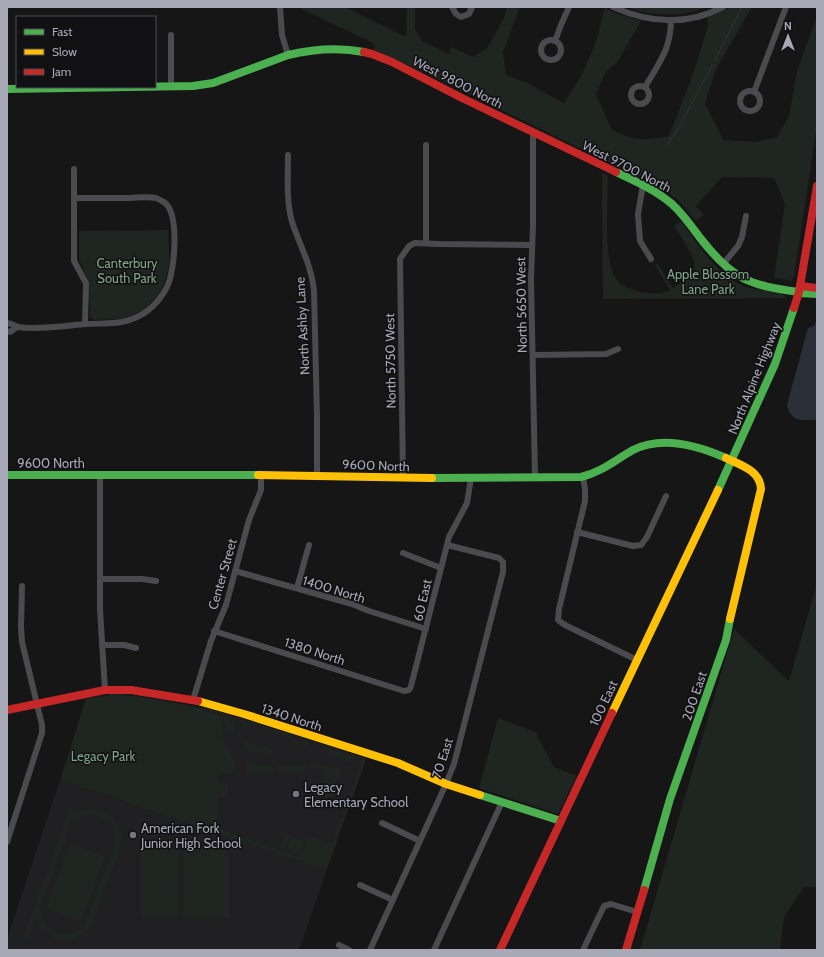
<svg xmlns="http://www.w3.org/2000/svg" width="824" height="957" font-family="Cabin,sans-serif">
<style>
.built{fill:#202022}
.green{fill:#1f2520;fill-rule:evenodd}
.water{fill:#2a2f38}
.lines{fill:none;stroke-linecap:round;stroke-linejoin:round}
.stream{stroke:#2a2f38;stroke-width:1.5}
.street{stroke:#4b4b4f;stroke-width:6}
.fast{stroke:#4caf50;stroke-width:8}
.slow{stroke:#ffc107;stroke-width:8}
.jam{stroke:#c62828;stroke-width:8}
.poi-dot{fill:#75767f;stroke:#111012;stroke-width:1.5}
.labels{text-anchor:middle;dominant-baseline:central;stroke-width:3;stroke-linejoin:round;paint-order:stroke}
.street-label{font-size:13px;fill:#a8a9b7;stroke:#111012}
.park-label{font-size:13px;fill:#7fa28a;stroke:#111012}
.poi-label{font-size:13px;fill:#a8a9b7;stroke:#111012;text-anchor:start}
</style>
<rect width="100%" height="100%" fill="#161616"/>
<!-- built -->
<path class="built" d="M154,699L214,710L366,758L299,950H7V939L60,780L124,802Z"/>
<!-- green -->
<g class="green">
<path d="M298,7H345L406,37L407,7H415V30L422,41L449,54L451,47L473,57L487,48L503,20L507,7H520L503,52L506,75L527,83L564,103L581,76L595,45L605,8L618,14L641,21L618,61L605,73L596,94L612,130C635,141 643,141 669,136L692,77L708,26L707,18L731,7H752L716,69L705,103L723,140L755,142L777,137L789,116L797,72L817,15V126L794,277L790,282L789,280L774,278L785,204L774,178L722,177L696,206L704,215L696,221L678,200L660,187L417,69L373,50L375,44Z"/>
<path d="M628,7H710C700,9 690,13 680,14C666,15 640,14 628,7Z"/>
<path d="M602,173L608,176C608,201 603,257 615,277C620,287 631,289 641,292C650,294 662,295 670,290L655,265L657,263L673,288L693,274L695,262L684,241L674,226L681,221C697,243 717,275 743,286C753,290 781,291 787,298L603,299Z"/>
<path d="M168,230C168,241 170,253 169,264C167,287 150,311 127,317C116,320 104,319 93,320L90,317L89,282L79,259V231Z"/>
<path d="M817,583V887H804L784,917L780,950H640L734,629L789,681Z"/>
<path d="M114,694L137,696L198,707L197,708L154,701L199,709L221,715L224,730L220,739L225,741L237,766L231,774H218V783H228V797H218V823H215V824L218,825V828L301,858L309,836L331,844V846L362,760H366L326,870L324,869L323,865H322L323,869L60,780L86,699Z"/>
<path d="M223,716L236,720L233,734L228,732L224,723Z"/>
<path d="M498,718L538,733L537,736L554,767L577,776L558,814L479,788Z"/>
<path d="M245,721L294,735L296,737L246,722Z"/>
<path d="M245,723L296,738L297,740L296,744L292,743L293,739L248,724L246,728H244L243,727Z"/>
<path d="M242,740L273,750V754C263,754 250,755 243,747Z"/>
<path d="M305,740H307L355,755H353Z"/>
<path d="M305,742H306L355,757L353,761L351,762L327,754L328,750L308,743L306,747H304Z"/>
<path d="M246,762L260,765H272V773H247Z"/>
<path d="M309,764L327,765L342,769L332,797H324V769H310Z"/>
<path d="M277,765H304V772H278Z"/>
<path d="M70,806L76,808L74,814C84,809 95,807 106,813C115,818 121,828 121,838C122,848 116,858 113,868C106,886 100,904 93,923C78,948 48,945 36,919L28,940L23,938ZM91,815C107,817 116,828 115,844L85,924C66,944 41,933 41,906L70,826L80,817Z"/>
<path d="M284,833L290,836L285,849L279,847Z"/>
<path d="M291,836L305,841L300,855L286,850Z"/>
<path d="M70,843L105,856L81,922L46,909Z"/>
<path d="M141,847H179L178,917H141Z"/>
<path d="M184,847H229V918H183Z"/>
</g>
<!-- water -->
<path class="water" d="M817,319V420C803,420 791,423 787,405L808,328L814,326Z"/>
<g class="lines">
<!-- stream -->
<g class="stream">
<path d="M715,60L742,7"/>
<path d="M666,147L680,125L712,66"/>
</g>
<!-- street -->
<g class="street">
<path d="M280,7L282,35L288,55"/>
<path d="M452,7L456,14L461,17L469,14L472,7"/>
<path d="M613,7C649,23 687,26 723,7"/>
<circle cx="551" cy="50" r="10"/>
<path d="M555,41L561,25L569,7"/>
<circle cx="640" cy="95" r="9"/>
<path d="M171,87V35"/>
<path d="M645,87C659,63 671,49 671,20"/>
<circle cx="750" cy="101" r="10"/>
<path d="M754,92L786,7"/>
<path d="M533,132V225L531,279L535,477"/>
<path d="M426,145V243"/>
<path d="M288,155C288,178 286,200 292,222C300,246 311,264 314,290L317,417V475"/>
<path d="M74,169V261L86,283L85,324"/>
<path d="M643,185L638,214L640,241L651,259"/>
<path d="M723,264L738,246L742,237L746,216"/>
<path d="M7,323C12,323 14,326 18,327C38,330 64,326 85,324C102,323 119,325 135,318C149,312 160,300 167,287C175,271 180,213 164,202C162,201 159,199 156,198C147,196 136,198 126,198C109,198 92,198 75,198"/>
<path d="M7,331L10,332L17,327"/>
<path d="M533,355L606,354L618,349"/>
<path d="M100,475V609L105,690"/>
<path d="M583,477L585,489V501L559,609L558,620L565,625L637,660"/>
<path d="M403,478L400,259L409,246L415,243L438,244L532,245"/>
<path d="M577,532L633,546L641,545L647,537L666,496"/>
<path d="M403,553L441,568"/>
<path d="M235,571L352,604L369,611L426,629"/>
<path d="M100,579H142L156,581"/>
<path d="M297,588L309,545"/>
<path d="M214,631L404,691L409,690L411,686L449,537L467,503L471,478"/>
<path d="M102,645H124L136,648"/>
<path d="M193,700L211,641L226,605L249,520L261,490V476"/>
<path d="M382,823L420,841"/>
<path d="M7,842L42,733V725L22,642L21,627L22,586"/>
<path d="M360,885L393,900"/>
<path d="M339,945L349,950"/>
<path d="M370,950L446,784L454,764L503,572V562L499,558L447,545"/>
<path d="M434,950L502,802"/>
<path d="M583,950L604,906L611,904L637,912"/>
</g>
<!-- fast -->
<g class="fast">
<path d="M7,89L193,86L213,83L288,55C313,49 339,47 364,52"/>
<path d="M616,172C635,181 656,190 672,204C683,214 692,227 701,239C733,280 749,285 799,292"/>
<path d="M799,293L817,294"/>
<path d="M7,475H258"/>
<path d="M432,478L581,477C602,472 615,460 633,450C662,435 699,446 726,458"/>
<path d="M718,490L775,364L794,308"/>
<path d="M480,795L561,821"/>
<path d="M644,890L670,799L726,640L730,619"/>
</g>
<!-- slow -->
<g class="slow">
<path d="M726,458C740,465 760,470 761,489L730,619"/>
<path d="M258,475L432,478"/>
<path d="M198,701L244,714L398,763L446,784L480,795"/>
<path d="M612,713L718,490"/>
</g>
<!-- jam -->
<g class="jam">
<path d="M364,52L372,54L392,62L462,98L616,172"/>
<path d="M800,286L817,288"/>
<path d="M794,308L799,292L817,186"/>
<path d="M7,710L105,690H131L198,701"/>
<path d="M500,950L612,713"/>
<path d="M626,950L644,890"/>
</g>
</g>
<!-- markers -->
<g class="poi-dot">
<circle cx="296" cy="794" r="4"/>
<circle cx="133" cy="835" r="4"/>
</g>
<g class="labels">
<!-- street labels -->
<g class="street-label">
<text transform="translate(458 82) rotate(27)">West 9800 North</text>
<text transform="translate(627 166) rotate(27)">West 9700 North</text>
<text transform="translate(521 305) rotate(-91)">North 5650 West</text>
<text transform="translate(302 326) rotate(-93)">North Ashby Lane</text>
<text transform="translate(390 361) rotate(-91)">North 5750 West</text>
<text transform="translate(754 378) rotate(-68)">North Alpine Highway</text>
<text x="51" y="463">9600 North</text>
<text transform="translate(376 465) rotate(2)">9600 North</text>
<text transform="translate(222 574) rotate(-74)">Center Street</text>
<text transform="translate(334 589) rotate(17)">1400 North</text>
<text transform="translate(422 600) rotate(-77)">60 East</text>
<text transform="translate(315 651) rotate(18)">1380 North</text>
<text transform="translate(694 696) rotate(-71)">200 East</text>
<text transform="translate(603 703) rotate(-65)">100 East</text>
<text transform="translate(292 717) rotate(18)">1340 North</text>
<text transform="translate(442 758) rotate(-72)">70 East</text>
</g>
<!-- park labels -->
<g class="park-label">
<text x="127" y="263">Canterbury<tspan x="127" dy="15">South Park</tspan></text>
<text x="708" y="274">Apple Blossom<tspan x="708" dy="15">Lane Park</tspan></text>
<text x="103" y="756">Legacy Park</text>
</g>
<!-- poi labels -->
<g class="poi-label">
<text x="304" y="787">Legacy<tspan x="304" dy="15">Elementary School</tspan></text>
<text x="141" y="828">American Fork<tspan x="141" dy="15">Junior High School</tspan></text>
</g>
</g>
<!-- border -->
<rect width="824" height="957" fill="none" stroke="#a8a9b7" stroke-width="16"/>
<!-- legend -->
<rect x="16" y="16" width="140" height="72" fill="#111012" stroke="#4d4d54"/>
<rect x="24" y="29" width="20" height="6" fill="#4caf50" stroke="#4d4d54"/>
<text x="52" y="36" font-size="12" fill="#a8a9b7">Fast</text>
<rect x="24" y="49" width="20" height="6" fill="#ffc107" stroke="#4d4d54"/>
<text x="52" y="56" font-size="12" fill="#a8a9b7">Slow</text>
<rect x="24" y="69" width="20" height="6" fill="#c62828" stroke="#4d4d54"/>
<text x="52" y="76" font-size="12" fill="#a8a9b7">Jam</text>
<!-- north arrow -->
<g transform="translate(788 36)" stroke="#111012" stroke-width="3" paint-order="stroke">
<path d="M0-3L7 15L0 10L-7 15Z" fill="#a8a9b7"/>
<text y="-6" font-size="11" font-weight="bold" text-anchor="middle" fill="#a8a9b7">N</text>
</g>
</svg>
